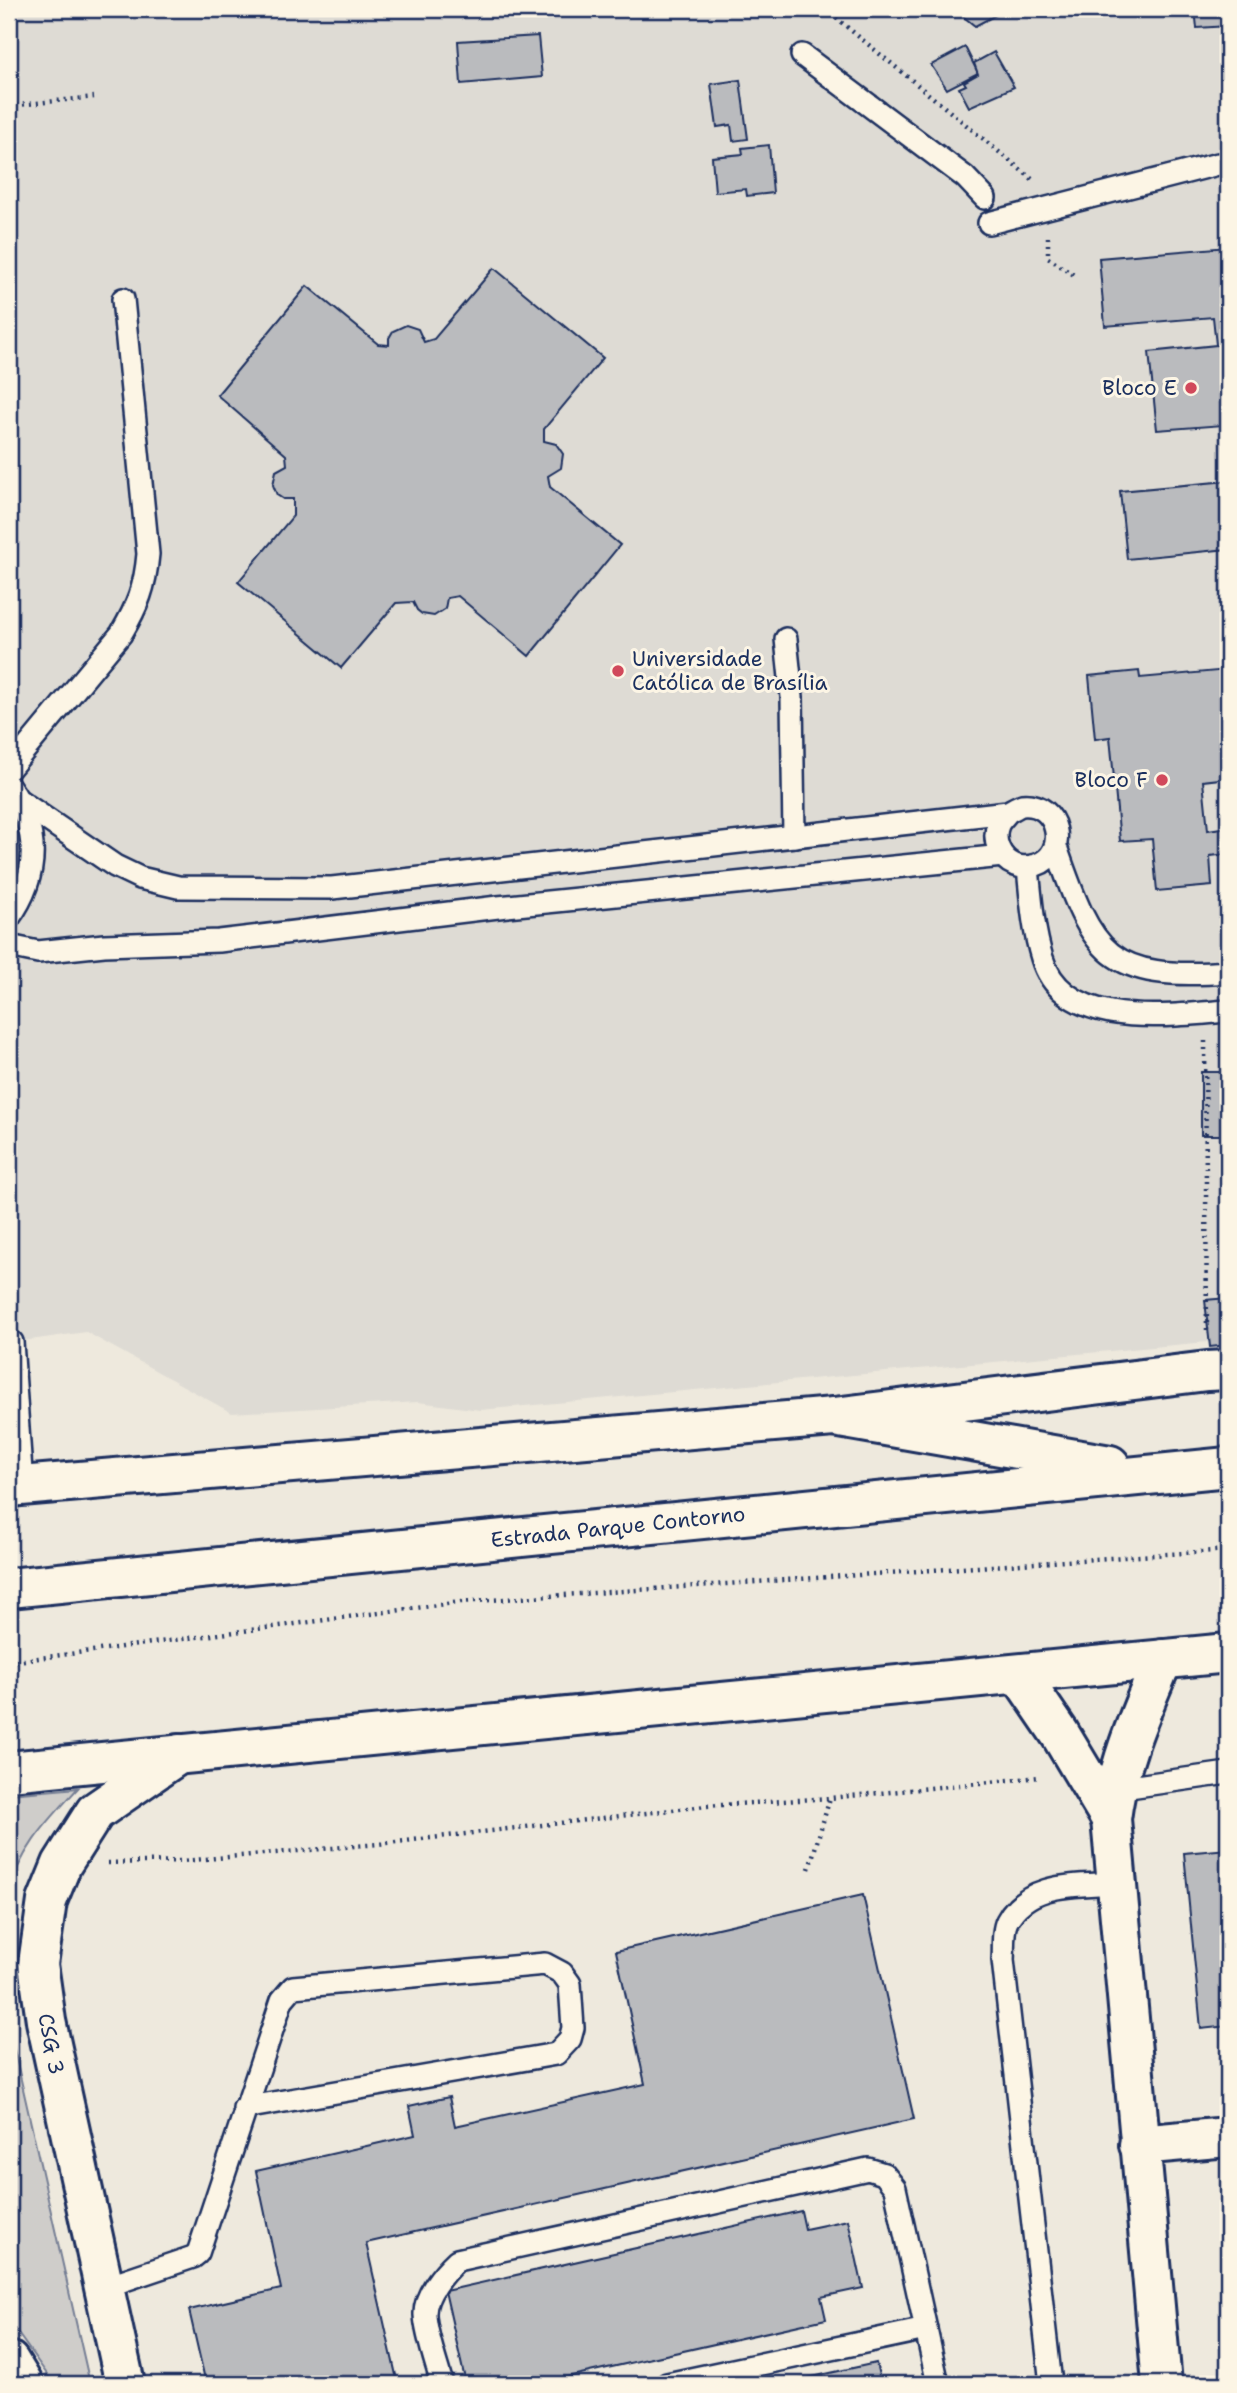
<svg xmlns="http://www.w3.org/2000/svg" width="1237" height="2393" font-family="'Shantell Sans',sans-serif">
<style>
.built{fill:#dedbd4}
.green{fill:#cfcdca;stroke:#757e94;stroke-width:2}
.building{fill:#babbbe;stroke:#1b2f5e;stroke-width:2}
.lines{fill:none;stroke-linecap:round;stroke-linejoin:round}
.service-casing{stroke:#1b2f5e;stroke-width:26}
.minor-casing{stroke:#1b2f5e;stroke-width:44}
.tertiary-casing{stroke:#1b2f5e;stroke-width:44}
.trunk-casing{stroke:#1b2f5e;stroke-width:44}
.path{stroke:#1b2f5e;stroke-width:4.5;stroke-dasharray:2 5;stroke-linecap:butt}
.service{stroke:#fcf5e5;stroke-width:21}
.minor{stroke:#fcf5e5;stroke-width:38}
.tertiary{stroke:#fcf5e5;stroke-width:38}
.trunk{stroke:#fcf5e5;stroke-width:38}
.poi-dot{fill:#d1495b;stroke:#fcf5e5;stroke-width:2.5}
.labels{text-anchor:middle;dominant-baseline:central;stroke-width:6;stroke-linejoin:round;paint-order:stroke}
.poi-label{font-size:21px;fill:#1b2f5e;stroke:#fcf5e5;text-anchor:end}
.street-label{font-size:21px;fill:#1b2f5e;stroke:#fcf5e5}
</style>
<rect width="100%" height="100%" fill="#eee9dd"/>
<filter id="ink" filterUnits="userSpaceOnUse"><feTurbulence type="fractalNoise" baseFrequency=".0143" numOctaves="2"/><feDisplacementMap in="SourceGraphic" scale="14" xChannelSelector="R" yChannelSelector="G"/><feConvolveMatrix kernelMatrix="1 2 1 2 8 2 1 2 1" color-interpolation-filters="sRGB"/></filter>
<g filter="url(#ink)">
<!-- built -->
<path class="built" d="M9,9H1228V1340L480,1410L418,1402L232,1413L86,1332L9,1343Z"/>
<!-- green -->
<g class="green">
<path d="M78,1788C48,1821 20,1849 9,1893V1794Z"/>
<path d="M9,2027L90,2384H54L9,2321Z"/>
</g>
<!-- building -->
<g class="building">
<path d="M954,9H1007L975,26Z"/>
<path d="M1195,9H1228V26L1197,28Z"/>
<path d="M538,36L542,77L461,84L458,41Z"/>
<path d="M965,47L978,73L947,89L931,65Z"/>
<path d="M994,52L1014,87L969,107L959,88L966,85L964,82L978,74L974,63Z"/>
<path d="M740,80L748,139L733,141L731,125L717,127L711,84Z"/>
<path d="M769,145L773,193L747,196L746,189L715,192L712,157L743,154L742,148Z"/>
<path d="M1228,247V549L1127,559L1120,491L1227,481L1223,425L1157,430L1149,352L1216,345L1213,317L1105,326L1099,258Z"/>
<path d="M494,268L603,358L544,429V441L556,444L563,454L561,468L548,476L550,487L620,545L529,656L458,596L447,598L445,609L434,616L422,614L417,610L413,602L396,603L341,668L238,582L293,516V499H283L277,495L273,485L276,471L287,465L286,455L217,395L307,286L378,344L389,345V338L393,331L406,325L418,329L424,342L434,339Z"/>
<path d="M1228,670V778L1203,781L1208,830L1228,827V854L1210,856L1212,886L1157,891L1152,839L1120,841L1110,737L1095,739L1089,676L1139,671L1140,678Z"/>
<rect x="1201" y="1072" width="27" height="63"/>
<path d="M1228,1298V1345L1210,1347L1205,1300Z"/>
<path d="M1228,1849V2026L1201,2029L1184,1853Z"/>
<path d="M863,1895L914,2119L366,2243L398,2384H206L189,2310L281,2289L256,2171L415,2135L409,2106L449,2097L455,2126L645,2084L616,1951Z"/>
<path d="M801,2211L805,2229L848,2220L863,2288L821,2297L826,2319L536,2384H466L445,2291Z"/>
<path d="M876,2363L881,2384H781L830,2373Z"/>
</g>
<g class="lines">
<defs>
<g id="service">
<path d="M802,55L965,177L985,198"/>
<path d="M989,223L1218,164"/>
<path d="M786,639L792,697L794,836"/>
<path d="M9,769L121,634C138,605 145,588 148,554L123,299"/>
<path d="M9,786C40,829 40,875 9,918"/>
<path d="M20,801L115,866L140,878L178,887L332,888L1008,812C1012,810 1018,806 1022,805C1059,801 1070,854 1036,865C1029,867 1022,868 1015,865C1000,859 992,840 998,825C1000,820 1005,816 1008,812"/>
<path d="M1056,847C1093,955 1108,981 1228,972"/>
<path d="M1028,868C1031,898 1033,929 1042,958C1064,1032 1170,1015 1228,1011"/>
<path d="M9,946L38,952L104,945L219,941L498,907L1003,856"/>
<path d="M12,1342L22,1486"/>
<path d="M1108,1790L1228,1773"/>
<path d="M104,2287L193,2257L198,2253L282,2000L293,1987L545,1964L562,1973L570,1984L573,2028L570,2039L556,2054L244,2108"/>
<path d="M442,2384C437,2365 426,2335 425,2315C424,2295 443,2273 457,2260L868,2169L884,2174L895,2188L938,2384"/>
<path d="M667,2384L926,2329"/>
<path d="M1051,2384L1003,1960C1004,1949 1002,1931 1007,1921C1028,1881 1078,1886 1117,1883"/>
</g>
<g id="minor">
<path d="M9,1487L834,1417L1207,1371L1228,1370"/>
<path d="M1019,1674L1060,1734L1111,1819"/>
<path d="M1139,2145L1228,2137"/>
<path d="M1162,2384L1111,1819C1118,1762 1141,1712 1163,1659"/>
</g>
<g id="tertiary">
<path d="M9,2361L23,2384"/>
<path d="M125,2384L46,2021L38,1964L47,1901L62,1864L95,1812L179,1754"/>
</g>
<g id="trunk">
<path d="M834,1417L1110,1465"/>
<path d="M9,1588L1228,1467"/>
<path d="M9,1771L1228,1653"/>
</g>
</defs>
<!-- service casing -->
<use href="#service" class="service-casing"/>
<!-- minor casing -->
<use href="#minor" class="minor-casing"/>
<!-- tertiary casing -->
<use href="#tertiary" class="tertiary-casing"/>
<!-- trunk casing -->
<use href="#trunk" class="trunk-casing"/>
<!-- path -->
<g class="path">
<path d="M825,9L1032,179"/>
<path d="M9,106L94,97"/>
<path d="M1048,237V258L1077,277"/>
<path d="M1205,1041L1207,1334"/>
<path d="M9,1662L461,1602L1228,1550"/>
<path d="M108,1863L182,1861L379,1844L706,1806L830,1798L1040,1777"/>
<path d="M809,1869L830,1798"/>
</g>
<!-- service -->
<use href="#service" class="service"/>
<!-- minor -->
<use href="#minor" class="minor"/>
<!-- tertiary -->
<use href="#tertiary" class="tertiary"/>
<!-- trunk -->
<use href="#trunk" class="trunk"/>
</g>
</g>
<!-- markers -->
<g class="poi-dot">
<circle cx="1191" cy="388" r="7"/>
<circle cx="618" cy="671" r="7"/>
<circle cx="1162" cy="780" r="7"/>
</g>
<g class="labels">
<!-- poi labels -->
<g class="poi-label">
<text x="1177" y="388">Bloco E</text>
<text x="632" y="659" text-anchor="start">Universidade<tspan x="632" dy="24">Católica de Brasília</tspan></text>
<text x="1148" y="780">Bloco F</text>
</g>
<!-- street labels -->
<g class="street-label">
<text transform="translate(618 1527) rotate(-6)">Estrada Parque Contorno</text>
<text transform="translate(51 2044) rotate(79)">CSG 3</text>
</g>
</g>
<!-- margin -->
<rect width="1237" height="2393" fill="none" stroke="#fcf5e5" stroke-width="35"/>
<rect x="18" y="18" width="1202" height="2358" fill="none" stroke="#1b2f5e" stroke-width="2.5" filter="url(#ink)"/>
</svg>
